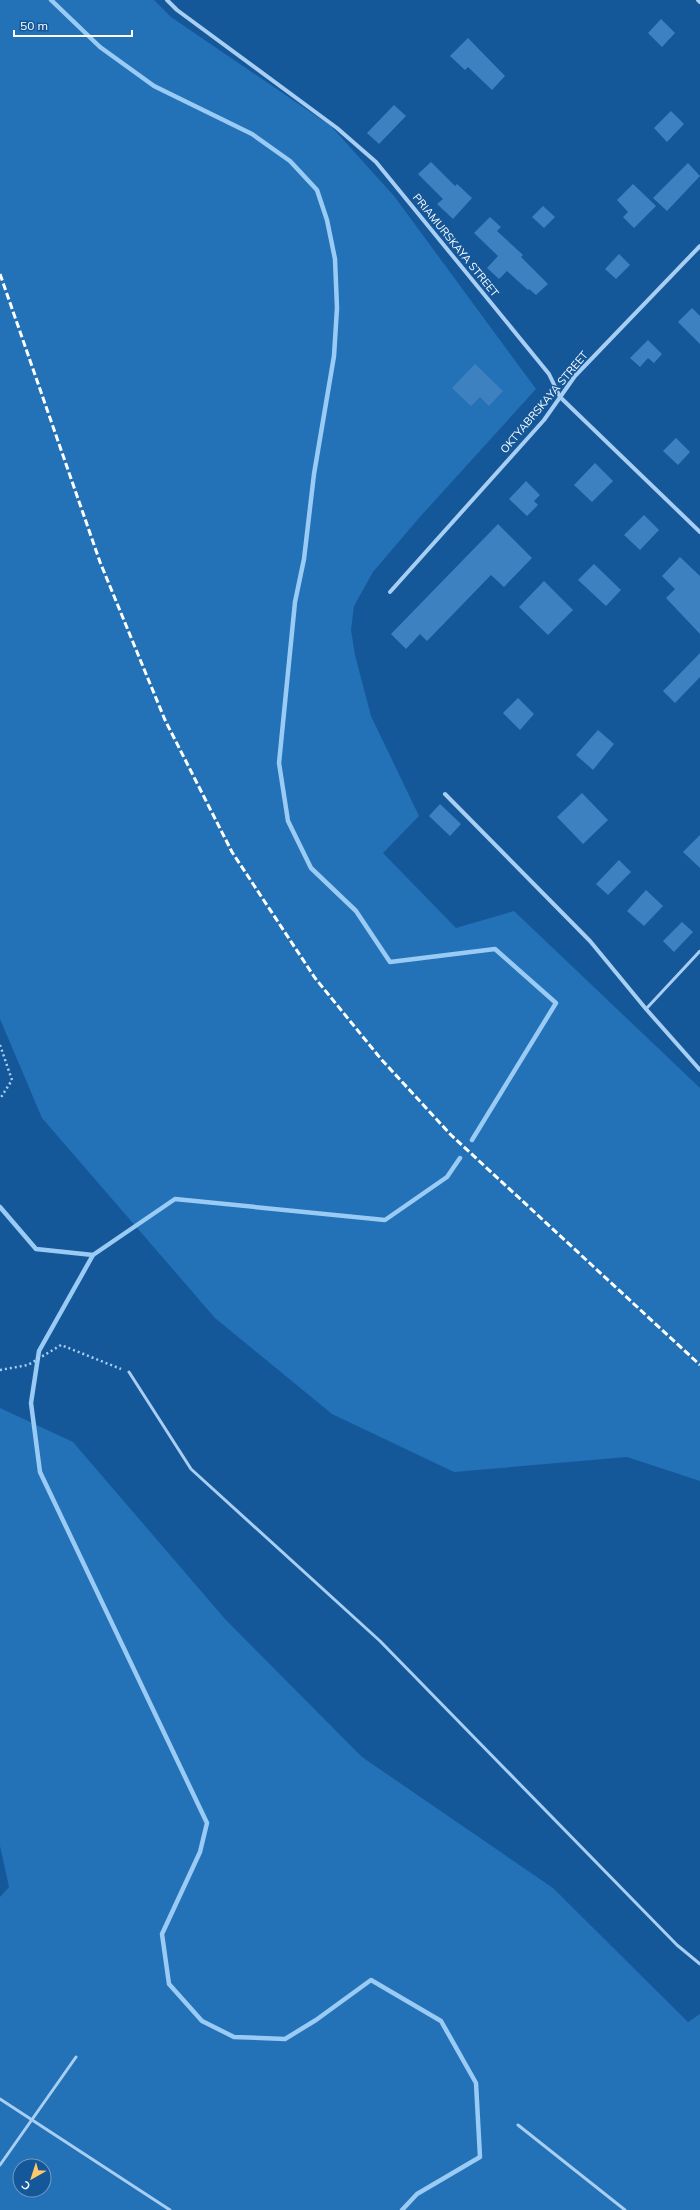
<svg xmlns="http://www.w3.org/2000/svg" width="700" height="2210" font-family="Mulish,sans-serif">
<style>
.garden{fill:#2371b6;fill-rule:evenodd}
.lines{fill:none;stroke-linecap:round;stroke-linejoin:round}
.stream{stroke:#9acbf5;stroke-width:4.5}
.building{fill:#3d81c1}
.path{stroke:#a8cff3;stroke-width:2.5;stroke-dasharray:2 3;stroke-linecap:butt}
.lane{stroke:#a8cff3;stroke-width:3}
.street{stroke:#a8cff3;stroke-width:4}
.rail{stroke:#fff;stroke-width:3;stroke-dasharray:7 3;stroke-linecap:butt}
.labels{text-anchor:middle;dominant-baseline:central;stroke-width:3;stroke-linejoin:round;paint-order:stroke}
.street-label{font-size:11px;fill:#fff;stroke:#14589a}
</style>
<rect width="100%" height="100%" fill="#14589a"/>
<!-- garden -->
<g class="garden">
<path d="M0,0H154L171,17L331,126L394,196L536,389L419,518L373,572L354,606L351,630L355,655L371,716L419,816L383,853L456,928L514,911L700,1088V1481L627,1457L454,1472L332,1414L215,1318L42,1118L0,1019Z"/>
<path d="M0,1408L73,1442L225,1619L362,1757L553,1888L688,2022L700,2014V2210H0V1897L9,1887L0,1846ZM20,2166H44V2190H20Z"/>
</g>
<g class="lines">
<!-- stream -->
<g class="stream">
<path d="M51,0L100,47L154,86L252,134L290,161L317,190L327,220L335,259L337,308L334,356L314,474L304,559L295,602L279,763L288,821L311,868L356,911L390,962L495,949L556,1003L472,1140"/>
<path d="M0,1207L36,1249L93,1255"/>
<path d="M402,2210L417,2194L480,2157L476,2083L441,2021L371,1980L316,2020L285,2039L234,2037L202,2021L169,1984L162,1934L200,1852L207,1823L40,1472L31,1403L39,1351L93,1255L175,1199L385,1220L447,1177L460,1158"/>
</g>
</g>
<!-- building -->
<g class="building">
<path d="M661,19L675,33L662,47L648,33Z"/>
<path d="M468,38L505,76L492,90L468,67L465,70L450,56Z"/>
<path d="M394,105L406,116L379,144L367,133Z"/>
<path d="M671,111L684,124L667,142L654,128Z"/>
<path d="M431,162L455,186L457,184L472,198L453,219L437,204L443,199L418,174Z"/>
<path d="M688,163L700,176L667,211L653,198Z"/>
<path d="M633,184L656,206L634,228L623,217L628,212L617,200Z"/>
<path d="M543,206L555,217L544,228L532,217Z"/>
<path d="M490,217L501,227L497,231L523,255L521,257L548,284L536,295L529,289L528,290L507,271L499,279L487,268L498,256L474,233Z"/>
<path d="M619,254L630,265L616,279L605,269Z"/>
<path d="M692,308L700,316V344L678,322Z"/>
<path d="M648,340L662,354L654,363L648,358L640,367L630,358Z"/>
<path d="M475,364L503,391L489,406L480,397L471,406L452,388Z"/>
<path d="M676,438L690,452L678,465L663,451Z"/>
<path d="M595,463L613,481L592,502L574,485Z"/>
<path d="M526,481L540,495L534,501L538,505L527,516L509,499Z"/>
<path d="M644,515L659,530L640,550L624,535Z"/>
<path d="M498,524L532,558L504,587L491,575L427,641L420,634L406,649L391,634Z"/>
<path d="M680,557L700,576V634L666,598L675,589L662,576Z"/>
<path d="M594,564L621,590L606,606L578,580Z"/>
<path d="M544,581L573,610L548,635L519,607Z"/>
<path d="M700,653V677L675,703L663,691Z"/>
<path d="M518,698L534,714L520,730L503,713Z"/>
<path d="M598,730L614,744L593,770L576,755Z"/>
<path d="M582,793L608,820L583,844L557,817Z"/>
<path d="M440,804L461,824L450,836L429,816Z"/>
<path d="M700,835V868L683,852Z"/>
<path d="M619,860L631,872L608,895L596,884Z"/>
<path d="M646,890L663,906L644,926L627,911Z"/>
<path d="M682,922L693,932L674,952L663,941Z"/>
</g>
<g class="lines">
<!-- path -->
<g class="path">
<path d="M0,1045L12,1080L0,1099"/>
<path d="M0,1370L28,1365L61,1345L121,1369"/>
</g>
<!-- lane -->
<g class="lane">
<path d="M646,1009L700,951"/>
<path d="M129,1372L191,1469L380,1641L677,1945L700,1964"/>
<path d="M0,2099L170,2210"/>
<path d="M518,2125L625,2210"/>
<path d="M0,2165L76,2057"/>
</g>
<!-- street -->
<g class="street">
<path d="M167,0L177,10L337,128L376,162L549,374L560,397L700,532"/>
<path d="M698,0L700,2"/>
<path d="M390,592L544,420L575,376L700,246"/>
<path d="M445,794L590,941L646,1009L700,1070"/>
</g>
<!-- rail -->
<path class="rail" d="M0,274L100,562L165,720L232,852L315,978L381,1059L451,1135L700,1365"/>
</g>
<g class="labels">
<!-- street labels -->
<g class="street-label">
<text transform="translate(456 245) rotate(51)">PRIAMURSKAYA STREET</text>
<text transform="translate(544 402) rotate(-50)">OKTYABRSKAYA STREET</text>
</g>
</g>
<!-- north arrow -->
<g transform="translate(32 2178) rotate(219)"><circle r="19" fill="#14589a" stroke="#729bc2"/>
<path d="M0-3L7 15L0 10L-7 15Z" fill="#ffc96a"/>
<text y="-6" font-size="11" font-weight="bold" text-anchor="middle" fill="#ffffff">С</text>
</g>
<!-- scale -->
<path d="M14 30v6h118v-6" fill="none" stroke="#ffffff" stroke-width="2"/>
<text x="20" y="30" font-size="12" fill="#ffffff" stroke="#14589a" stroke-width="3" paint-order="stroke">50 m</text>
</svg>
